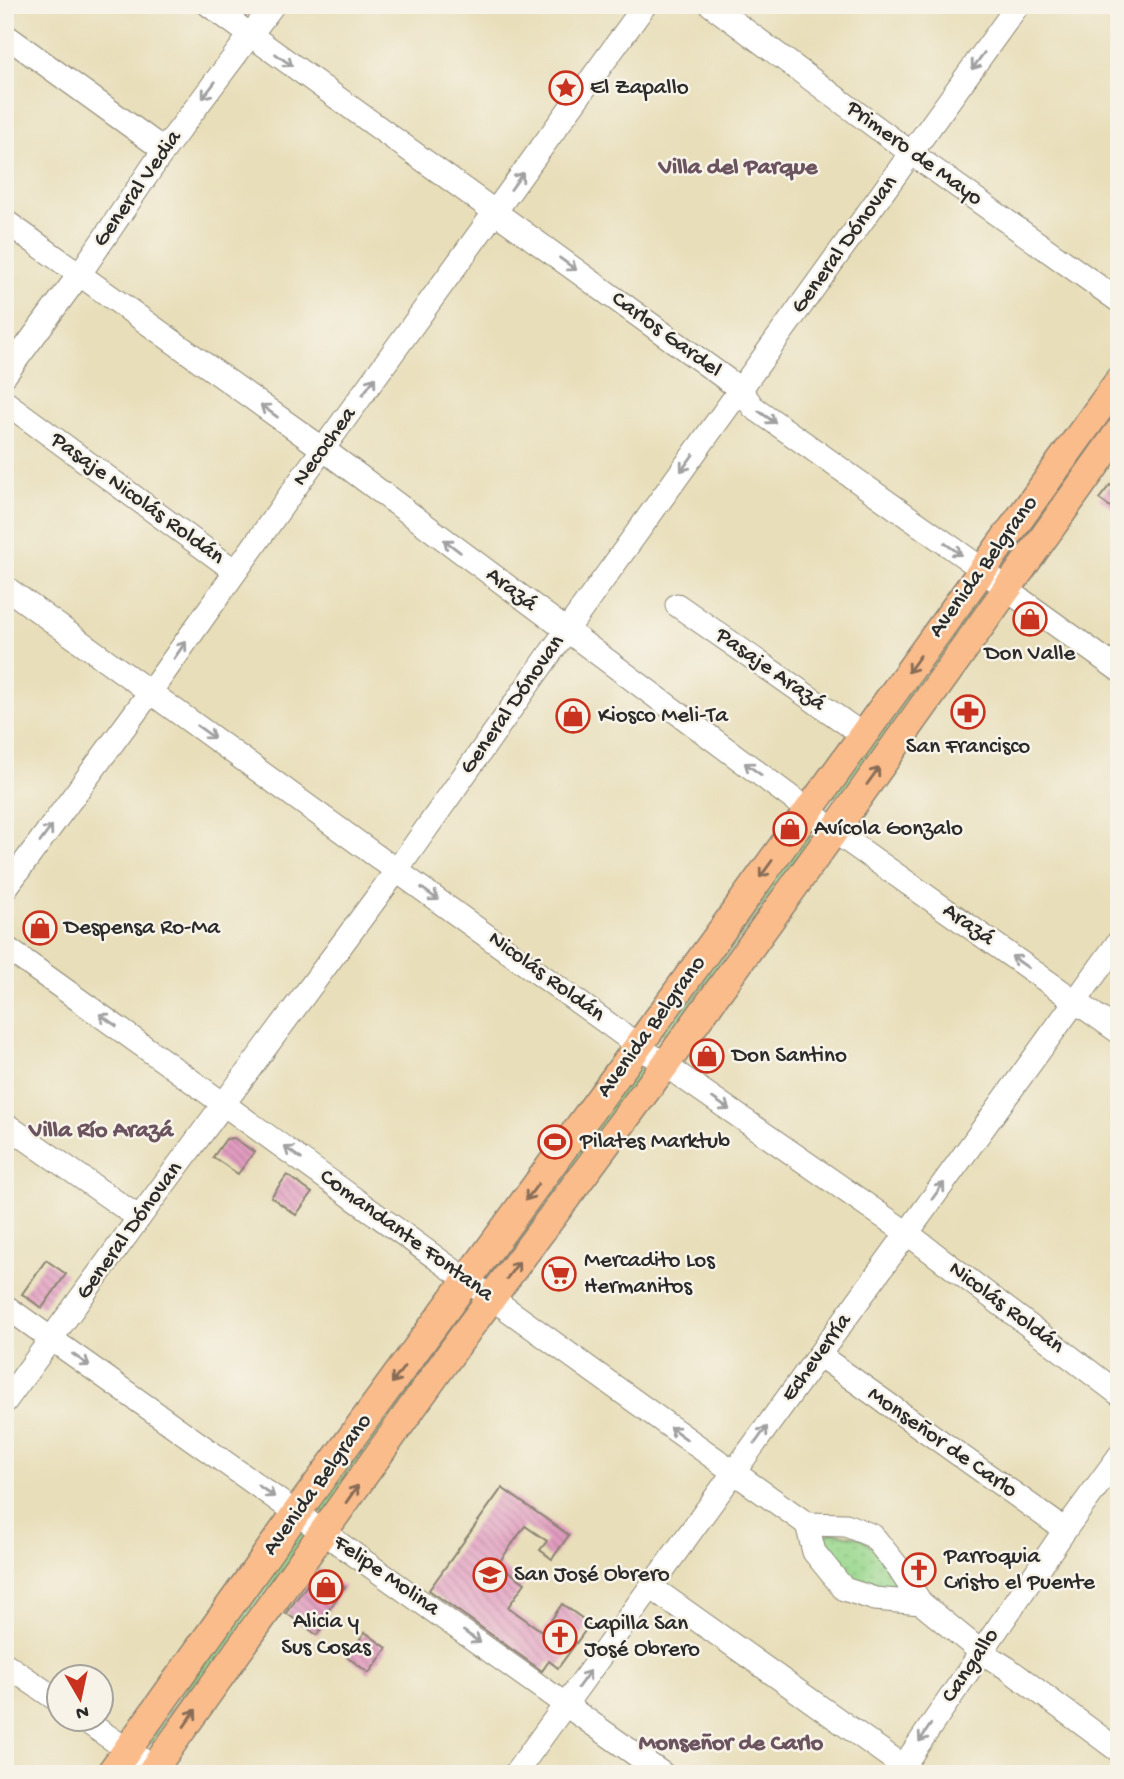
<svg xmlns="http://www.w3.org/2000/svg" width="1124" height="1779" font-family="'Gochi Hand',sans-serif">
<style>
.grass{fill:url(#grass-dots);stroke:#62825c;stroke-width:2}
.building{fill:url(#building-back-hatch)}
.lines{fill:none;stroke-linecap:round;stroke-linejoin:round}
.minor-casing{stroke:#8a8472;stroke-width:25}
.major-casing{stroke:#8a8472;stroke-width:31}
.minor{stroke:#fff;stroke-width:23}
.major{stroke:#fabc8b;stroke-width:28}
.oneway{stroke:#a0a0a0}
.oneway2{stroke:#886c56}
.labels{text-anchor:middle;dominant-baseline:central;stroke-width:5;stroke-linejoin:round;paint-order:stroke}
.poi-label{font-size:23px;fill:#2b2b2b;stroke:#f7f3e8;text-anchor:start}
.street-label{font-size:23px;fill:#2b2b2b;stroke:#f7f3e8}
.neighbourhood-label{font-size:24px;font-weight:bold;fill:#6b535f;stroke:#f7f3e8}
</style>
<defs>
<pattern id="grass-dots" width="8" height="8" patternUnits="userSpaceOnUse" patternTransform="scale(1.75)"><rect width="8" height="8" fill="#9ad88e"/><path d="M2 2h.1M6 6h.1" fill="none" stroke="#85ba7b" stroke-width="1.8" stroke-linecap="round"/></pattern>
<pattern id="building-back-hatch" width="6" height="6" patternUnits="userSpaceOnUse" patternTransform="scale(1.75)"><rect width="6" height="6" fill="#e29cc0"/><path d="M-1 5l2 2M0 0l6 6M5-1l2 2" fill="none" stroke="#b77f9c"/></pattern>
</defs>
<rect width="100%" height="100%" fill="#f7f3e8"/>
<filter id="ink" filterUnits="userSpaceOnUse"><feTurbulence type="fractalNoise" baseFrequency=".0143" numOctaves="2"/><feDisplacementMap in="SourceGraphic" scale="14" xChannelSelector="R" yChannelSelector="G"/><feConvolveMatrix kernelMatrix="1 2 1 2 8 2 1 2 1" color-interpolation-filters="sRGB"/></filter>
<filter id="wash" filterUnits="userSpaceOnUse"><feTurbulence type="fractalNoise" baseFrequency=".00686" numOctaves="4" result="noise"/><feDisplacementMap in="SourceGraphic" scale="28" xChannelSelector="R" yChannelSelector="G"/><feGaussianBlur stdDeviation="1.57" result="paint"/><feColorMatrix in="noise" values="0 0 0 0 0 0 0 0 0 0 0 0 0 0 0 0 0 1.4 0 .05"/><feComposite in="paint" operator="in"/></filter>
<g filter="url(#wash)">
<rect width="100%" height="100%" fill="#e8deb9"/>
<!-- grass -->
<g class="grass">
<path d="M1119,394V415L1012,563L1002,556Z"/>
<path d="M984,585L993,591L842,801L833,795Z"/>
<path d="M800,831L811,838L668,1036L657,1029Z"/>
<path d="M636,1066L645,1072L493,1282L485,1276Z"/>
<path d="M466,1296L479,1305L327,1515L315,1506Z"/>
<path d="M297,1527L309,1536L161,1748L150,1741Z"/>
<path d="M833,1532L862,1538L890,1564L897,1588C892,1590 886,1593 881,1593C852,1590 827,1564 818,1537Z"/>
</g>
<g id="blocks">
<!-- building -->
<g class="building">
<path d="M1110,485L1119,492V513L1099,499Z"/>
<path d="M234,1138L254,1152L238,1174L213,1157L226,1139Z"/>
<path d="M287,1175L312,1193L296,1215L271,1197Z"/>
<path d="M46,1260L66,1274L42,1308L22,1294Z"/>
<path d="M502,1488L569,1535L552,1559L540,1550L547,1541L525,1526L498,1564L525,1583L508,1607L543,1632L562,1604L590,1624L558,1668L549,1661L542,1671L429,1590Z"/>
<path d="M319,1569L345,1587L325,1615L330,1618L317,1635L286,1613Z"/>
<path d="M365,1632L387,1648L369,1673L347,1657Z"/>
</g>
</g>
</g>
<g filter="url(#ink)">
<use href="#blocks" fill-opacity="0" stroke="#8a8472" stroke-width="2"/>
<g class="lines">
<defs>
<g id="minor">
<path d="M209,5L740,389L753,407L982,569L1006,589L1119,670"/>
<path d="M711,5L911,153L1119,301"/>
<path d="M5,35L164,150"/>
<path d="M5,221L323,449L808,810L834,831L1119,1032"/>
<path d="M5,375L79,275L164,150L273,5"/>
<path d="M5,402L235,571"/>
<path d="M5,587L665,1065L907,1233L1119,1394"/>
<path d="M677,605L863,735"/>
<path d="M5,889L151,691L307,471L645,5"/>
<path d="M5,947C273,1138 538,1334 807,1524L846,1525L873,1536L897,1566L921,1603L981,1652L1007,1668L1119,1751"/>
<path d="M5,1124L139,1218"/>
<path d="M5,1306L663,1774"/>
<path d="M819,1355L1065,1530"/>
<path d="M5,1402L139,1218L397,870L566,631L1018,5"/>
<path d="M807,1524L814,1552L844,1589L875,1599L921,1603"/>
<path d="M651,1587L903,1766"/>
<path d="M5,1664L60,1702"/>
<path d="M84,1720L163,1774"/>
<path d="M515,1774L1119,941"/>
<path d="M898,1774L1065,1530L1119,1456"/>
</g>
<g id="major">
<path d="M110,1774L297,1512L639,1045L1119,381"/>
<path d="M150,1774L469,1328L665,1065L834,831L1119,432"/>
</g>
</defs>
<!-- minor casing -->
<use href="#minor" class="minor-casing"/>
<!-- major casing -->
<use href="#major" class="major-casing"/>
<!-- minor -->
<use href="#minor" class="minor"/>
<!-- major -->
<use href="#major" class="major"/>
</g>
<!-- one-way arrows -->
<defs><path id="oneway-shaft" d="M-6 0H5M1.5-3L5.5 0L1.5 3" fill="none" stroke-width="1.6" stroke-linecap="round" stroke-linejoin="round" transform="scale(1.75)"/></defs>
<g class="oneway">
<use href="#oneway-shaft" transform="translate(284 60) rotate(36)"/>
<use href="#oneway-shaft" transform="translate(978 61) rotate(126)"/>
<use href="#oneway-shaft" transform="translate(209 90) rotate(127)"/>
<use href="#oneway-shaft" transform="translate(517 181) rotate(-54)"/>
<use href="#oneway-shaft" transform="translate(568 264) rotate(36)"/>
<use href="#oneway-shaft" transform="translate(369 386) rotate(-54)"/>
<use href="#oneway-shaft" transform="translate(269 411) rotate(-144)"/>
<use href="#oneway-shaft" transform="translate(767 417) rotate(35)"/>
<use href="#oneway-shaft" transform="translate(687 463) rotate(126)"/>
<use href="#oneway-shaft" transform="translate(452 546) rotate(-143)"/>
<use href="#oneway-shaft" transform="translate(953 549) rotate(35)"/>
<use href="#oneway-shaft" transform="translate(180 650) rotate(-55)"/>
<use href="#oneway-shaft" transform="translate(206 732) rotate(36)"/>
<use href="#oneway-shaft" transform="translate(753 769) rotate(-144)"/>
<use href="#oneway-shaft" transform="translate(46 834) rotate(-54)"/>
<use href="#oneway-shaft" transform="translate(430 894) rotate(36)"/>
<use href="#oneway-shaft" transform="translate(1020 962) rotate(-145)"/>
<use href="#oneway-shaft" transform="translate(108 1020) rotate(-145)"/>
<use href="#oneway-shaft" transform="translate(721 1104) rotate(35)"/>
<use href="#oneway-shaft" transform="translate(293 1153) rotate(-144)"/>
<use href="#oneway-shaft" transform="translate(938 1191) rotate(-54)"/>
<use href="#oneway-shaft" transform="translate(81 1360) rotate(35)"/>
<use href="#oneway-shaft" transform="translate(678 1433) rotate(-144)"/>
<use href="#oneway-shaft" transform="translate(761 1435) rotate(-54)"/>
<use href="#oneway-shaft" transform="translate(266 1491) rotate(35)"/>
<use href="#oneway-shaft" transform="translate(472 1637) rotate(35)"/>
<use href="#oneway-shaft" transform="translate(584 1679) rotate(-54)"/>
<use href="#oneway-shaft" transform="translate(925 1733) rotate(124)"/>
</g>
<g class="oneway2">
<use href="#oneway-shaft" transform="translate(914 664) rotate(126)"/>
<use href="#oneway-shaft" transform="translate(873 776) rotate(-54)"/>
<use href="#oneway-shaft" transform="translate(766 869) rotate(126)"/>
<use href="#oneway-shaft" transform="translate(532 1192) rotate(126)"/>
<use href="#oneway-shaft" transform="translate(513 1270) rotate(-54)"/>
<use href="#oneway-shaft" transform="translate(398 1375) rotate(126)"/>
<use href="#oneway-shaft" transform="translate(352 1494) rotate(-55)"/>
<use href="#oneway-shaft" transform="translate(190 1718) rotate(-55)"/>
</g>
</g>
<!-- icons -->
<defs>
<symbol id="sight-ring" viewBox="-11 -11 22 22"><circle r="9.5" fill="#f7f3e8" stroke="#c8321e" stroke-width="1.5"/><path d="M0-6L1.8-2.2L6-1.7L2.9 1.2L3.7 5.4L0 3.3L-3.7 5.4L-2.9 1.2L-6-1.7L-1.8-2.2Z" fill="#c8321e"/></symbol>
<symbol id="shop-ring" viewBox="-11 -11 22 22"><circle r="9.5" fill="#f7f3e8" stroke="#c8321e" stroke-width="1.5"/><path d="M-5-2.5h2.3a2.7 3.5 0 0 1 5.4 0H5L5.5 6h-11ZM-1.5-2.5h3a1.5 2.3 0 0 0-3 0Z" fill="#c8321e"/></symbol>
<symbol id="pharmacy-ring" viewBox="-11 -11 22 22"><circle r="9.5" fill="#f7f3e8" stroke="#c8321e" stroke-width="1.5"/><path d="M-2-6h4v4h4v4h-4v4h-4v-4h-4v-4h4Z" fill="#c8321e"/></symbol>
<symbol id="stadium-ring" viewBox="-11 -11 22 22"><circle r="9.5" fill="#f7f3e8" stroke="#c8321e" stroke-width="1.5"/><path d="M0-5a6.5 5 0 1 0 0 10a6.5 5 0 1 0 0-10ZM-3.5-1.8h7v3.6h-7Z" fill="#c8321e"/></symbol>
<symbol id="supermarket-ring" viewBox="-11 -11 22 22"><circle r="9.5" fill="#f7f3e8" stroke="#c8321e" stroke-width="1.5"/><path d="M-6-5.5h2.5l.6 2H6L4.5 2H-2.5L-4.4-4H-6ZM-1.5 3.2a1.3 1.3 0 1 0 .1 0ZM3 3.2a1.3 1.3 0 1 0 .1 0Z" fill="#c8321e"/></symbol>
<symbol id="church-ring" viewBox="-11 -11 22 22"><circle r="9.5" fill="#f7f3e8" stroke="#c8321e" stroke-width="1.5"/><path d="M-1.2-6h2.4v3.5h3.3v2.4h-3.3V6h-2.4V-.1h-3.3v-2.4h3.3Z" fill="#c8321e"/></symbol>
<symbol id="school-ring" viewBox="-11 -11 22 22"><circle r="9.5" fill="#f7f3e8" stroke="#c8321e" stroke-width="1.5"/><path d="M0-5L7-2L0 1L-7-2ZM-4 1L0 2.5L4 1V4Q0 6-4 4Z" fill="#c8321e"/></symbol>
</defs>
<g fill-rule="evenodd">
<use href="#sight-ring" x="547" y="69" width="38" height="38"/>
<use href="#shop-ring" x="1011" y="600" width="38" height="38"/>
<use href="#pharmacy-ring" x="949" y="693" width="38" height="38"/>
<use href="#shop-ring" x="554" y="697" width="38" height="38"/>
<use href="#shop-ring" x="771" y="810" width="38" height="38"/>
<use href="#shop-ring" x="21" y="909" width="38" height="38"/>
<use href="#shop-ring" x="688" y="1037" width="38" height="38"/>
<use href="#stadium-ring" x="536" y="1123" width="38" height="38"/>
<use href="#supermarket-ring" x="540" y="1255" width="38" height="38"/>
<use href="#church-ring" x="900" y="1551" width="38" height="38"/>
<use href="#school-ring" x="471" y="1556" width="38" height="38"/>
<use href="#shop-ring" x="307" y="1568" width="38" height="38"/>
<use href="#church-ring" x="541" y="1618" width="38" height="38"/>
</g>
<g class="labels">
<!-- poi labels -->
<g class="poi-label">
<text x="590" y="88">El Zapallo</text>
<text x="1030" y="654" text-anchor="middle">Don Valle</text>
<text x="598" y="716">Kiosco Meli-Ta</text>
<text x="968" y="747" text-anchor="middle">San Francisco</text>
<text x="814" y="829">Avícola Gonzalo</text>
<text x="64" y="928">Despensa Ro-Ma</text>
<text x="732" y="1056">Don Santino</text>
<text x="580" y="1142">Pilates Marktub</text>
<text x="584" y="1261">Mercadito Los<tspan x="584" dy="26">Hermanitos</tspan></text>
<text x="944" y="1557">Parroquia<tspan x="944" dy="26">Cristo el Puente</tspan></text>
<text x="514" y="1575">San José Obrero</text>
<text x="326" y="1622" text-anchor="middle">Alicia y<tspan x="326" dy="26">Sus Cosas</tspan></text>
<text x="584" y="1624">Capilla San<tspan x="584" dy="26">José Obrero</tspan></text>
</g>
<!-- street labels -->
<g class="street-label">
<text transform="translate(914 154) rotate(36)">Primero de Mayo</text>
<text transform="translate(138 189) rotate(-55)">General Vedia</text>
<text transform="translate(845 245) rotate(-54)">General Dónovan</text>
<text transform="translate(666 335) rotate(36)">Carlos Gardel</text>
<text transform="translate(325 447) rotate(-54)">Necochea</text>
<text transform="translate(137 499) rotate(36)">Pasaje Nicolás Roldán</text>
<text transform="translate(984 567) rotate(-54)">Avenida Belgrano</text>
<text transform="translate(511 590) rotate(37)">Arazá</text>
<text transform="translate(770 670) rotate(35)">Pasaje Arazá</text>
<text transform="translate(513 705) rotate(-55)">General Dónovan</text>
<text transform="translate(968 925) rotate(35)">Arazá</text>
<text transform="translate(546 977) rotate(36)">Nicolás Roldán</text>
<text transform="translate(652 1027) rotate(-54)">Avenida Belgrano</text>
<text transform="translate(130 1231) rotate(-54)">General Dónovan</text>
<text transform="translate(406 1236) rotate(36)">Comandante Fontana</text>
<text transform="translate(1006 1308) rotate(37)">Nicolás Roldán</text>
<text transform="translate(817 1358) rotate(-54)">Echeverría</text>
<text transform="translate(942 1443) rotate(35)">Monseñor de Carlo</text>
<text transform="translate(318 1485) rotate(-54)">Avenida Belgrano</text>
<text transform="translate(386 1576) rotate(35)">Felipe Molina</text>
<text transform="translate(971 1666) rotate(-56)">Cangallo</text>
</g>
<!-- neighbourhood labels -->
<g class="neighbourhood-label">
<text x="738" y="168">Villa del Parque</text>
<text x="101" y="1131">Villa Río Arazá</text>
<text x="731" y="1744">Monseñor de Carlo</text>
</g>
</g>
<!-- margin -->
<rect width="1124" height="1779" fill="none" stroke="#f7f3e8" stroke-width="28"/>
<!-- north arrow -->
<g transform="translate(80 1698) rotate(171)"><circle r="33" fill="#f7f3e8" stroke="#a5a39c" stroke-width="2"/>
<path d="M0-5L12 26L0 18L-12 26Z" fill="#c8321e"/>
<text y="-10" font-size="19" font-weight="bold" text-anchor="middle" fill="#2b2b2b">N</text>
</g>
</svg>
